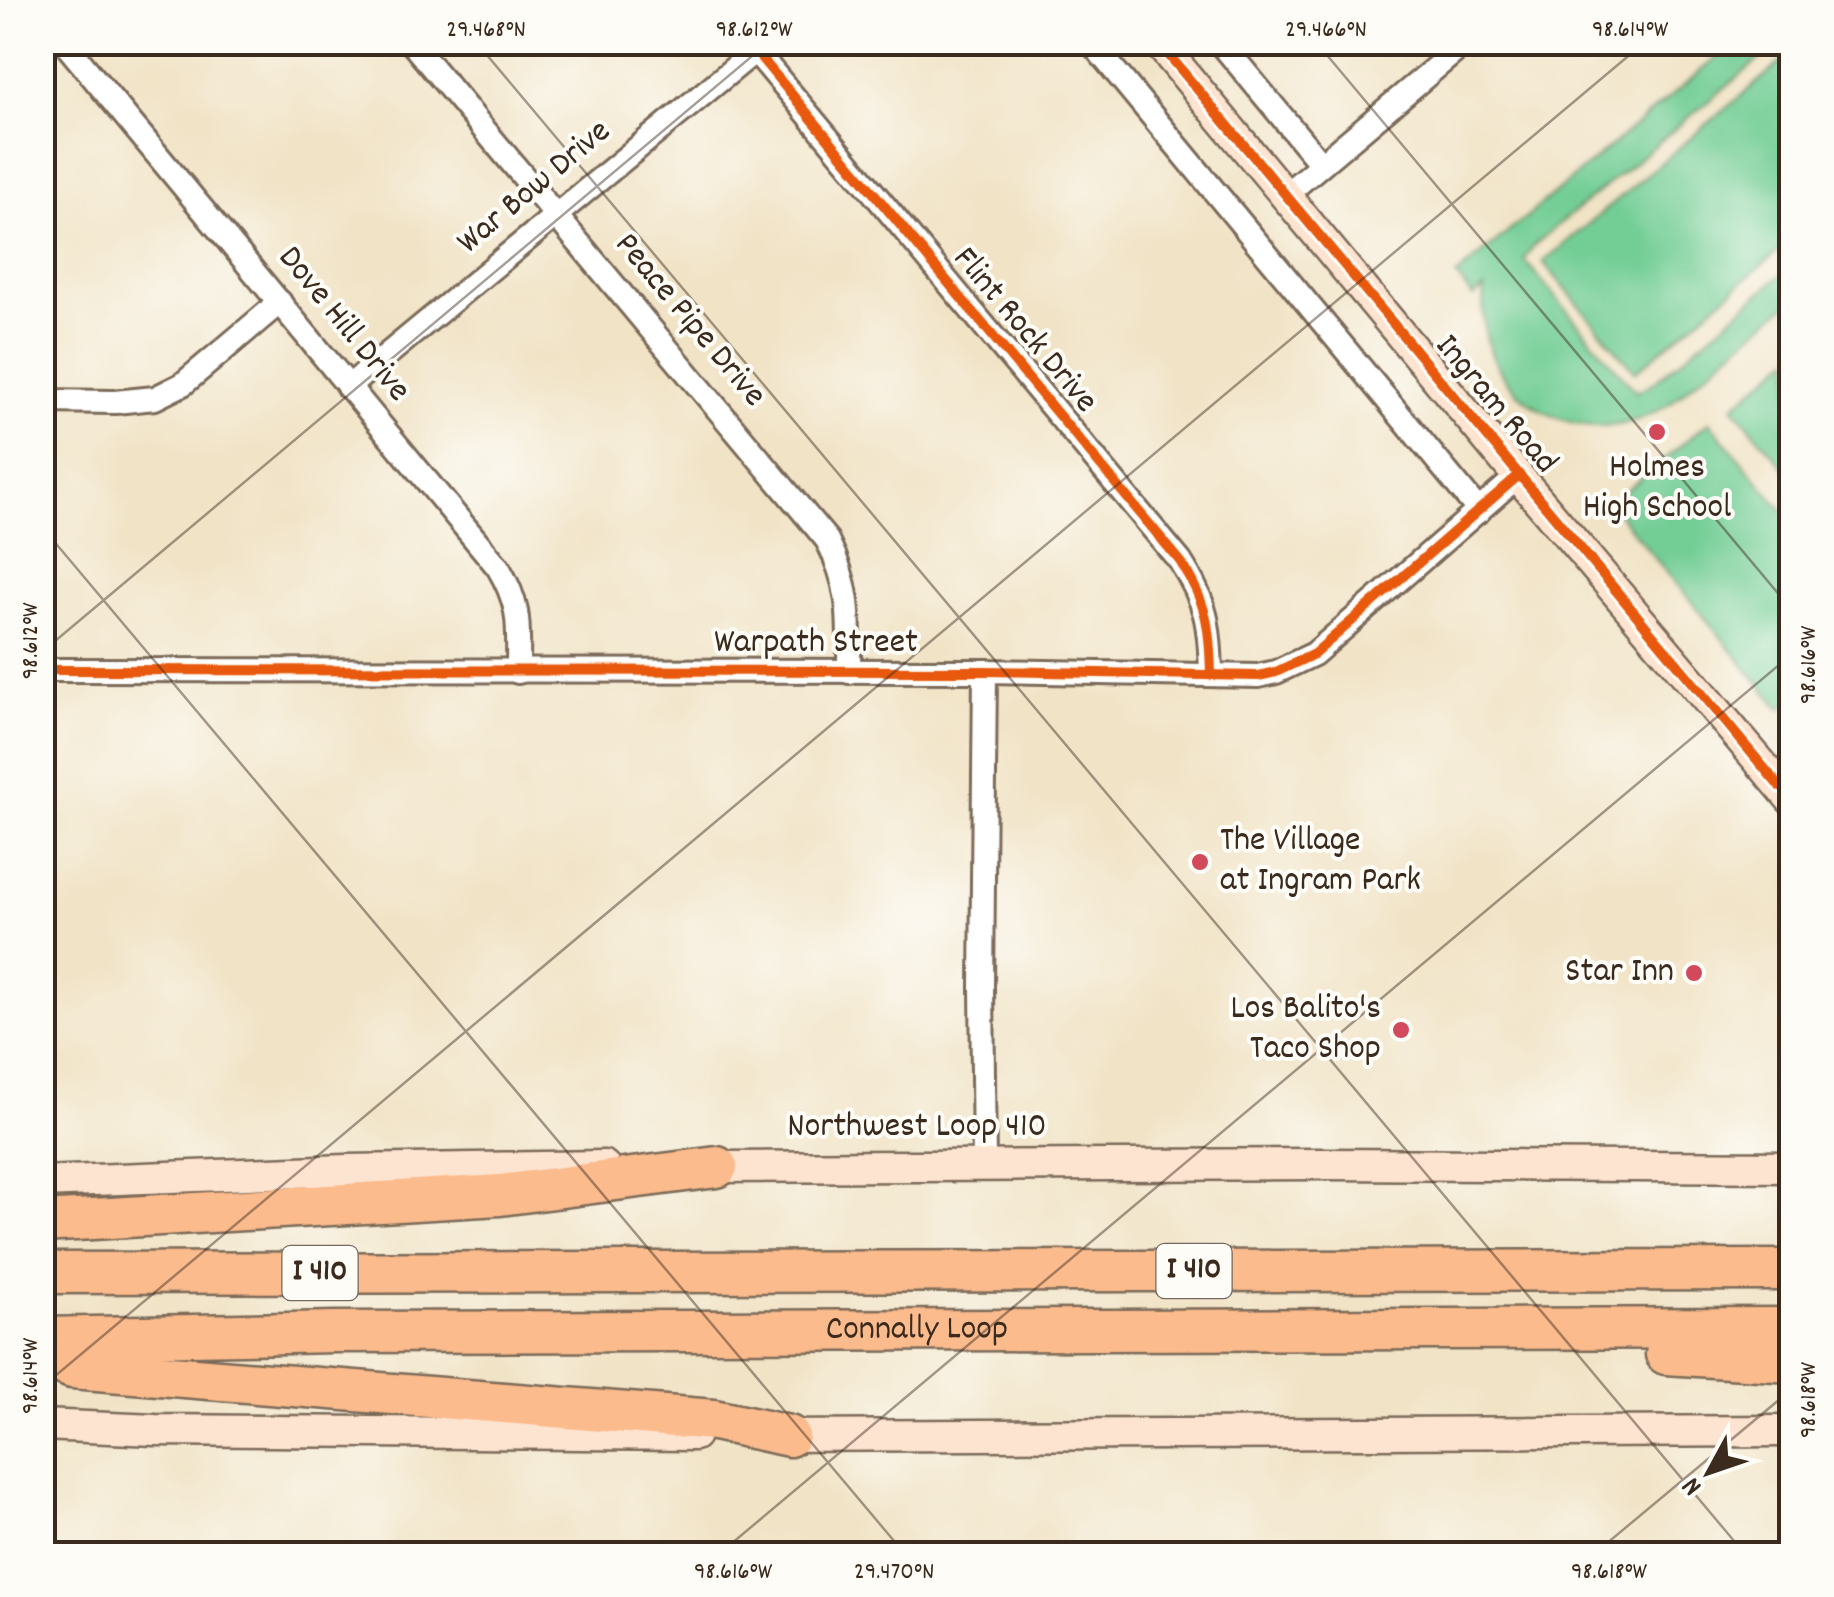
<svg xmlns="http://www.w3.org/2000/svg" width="1834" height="1597" font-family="Dekko,sans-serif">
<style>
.green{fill:#73ce95;stroke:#577c5a;stroke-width:2.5}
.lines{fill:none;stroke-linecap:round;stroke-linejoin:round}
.street-casing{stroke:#7b6b59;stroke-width:28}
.secondary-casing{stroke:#7b6b59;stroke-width:35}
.highway-casing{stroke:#7b6b59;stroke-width:45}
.street{stroke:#fff;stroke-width:22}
.secondary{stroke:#fde4d1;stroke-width:30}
.highway{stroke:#fbbb8c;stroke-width:40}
.cycleway-casing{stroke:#fdfcf7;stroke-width:16}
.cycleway{stroke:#e8590c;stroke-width:10}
.ticks{fill:none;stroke:#3b2a1e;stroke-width:2.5;stroke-opacity:0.45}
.poi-dot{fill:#d1495b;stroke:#fdfcf7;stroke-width:4}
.labels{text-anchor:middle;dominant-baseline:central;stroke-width:8;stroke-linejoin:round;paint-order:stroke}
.shield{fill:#fdfcf7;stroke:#75695f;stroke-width:2.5}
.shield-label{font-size:32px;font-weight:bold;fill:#3b2a1e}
.street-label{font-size:35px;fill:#3b2a1e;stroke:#fdfcf7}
.poi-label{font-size:35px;fill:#3b2a1e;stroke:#fdfcf7;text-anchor:end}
.neatline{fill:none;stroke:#3b2a1e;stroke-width:4}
.ticks-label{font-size:25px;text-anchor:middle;fill:#3b2a1e}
</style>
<rect width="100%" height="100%" fill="#fdfcf7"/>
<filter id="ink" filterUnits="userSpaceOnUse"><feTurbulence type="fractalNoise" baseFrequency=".01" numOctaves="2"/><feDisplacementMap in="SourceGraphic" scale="20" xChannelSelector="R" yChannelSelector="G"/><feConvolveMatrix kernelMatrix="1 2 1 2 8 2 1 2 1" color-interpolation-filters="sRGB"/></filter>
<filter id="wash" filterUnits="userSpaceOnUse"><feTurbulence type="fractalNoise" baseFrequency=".0048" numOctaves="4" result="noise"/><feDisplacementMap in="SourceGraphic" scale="40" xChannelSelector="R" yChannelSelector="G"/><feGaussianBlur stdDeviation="2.25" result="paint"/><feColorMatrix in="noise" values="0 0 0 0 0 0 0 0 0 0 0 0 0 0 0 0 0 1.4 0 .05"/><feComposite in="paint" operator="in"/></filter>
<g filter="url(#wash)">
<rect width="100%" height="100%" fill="#f1e3c6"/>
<!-- green -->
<g class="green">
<path d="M1734,43H1779L1534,245L1524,260L1636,392L1653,383L1791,267V301L1669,404C1656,412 1643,419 1627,423C1572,437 1509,404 1490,350C1483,329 1482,310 1484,289L1473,297L1456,276Z"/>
<path d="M1785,59L1792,66L1791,241L1635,372L1543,262Z"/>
<path d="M1791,357V476L1733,406Z"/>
<path d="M1709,422L1791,520V701L1781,709L1610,504Z"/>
</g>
</g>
<g filter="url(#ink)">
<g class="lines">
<defs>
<g id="street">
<path d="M64,42L498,567C522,608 518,626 518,672"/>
<path d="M411,42L827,540C852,589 849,619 849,672"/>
<path d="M748,42L1180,561C1207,603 1210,626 1211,675"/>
<path d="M1091,42L1479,511"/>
<path d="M1220,42L1321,164"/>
<path d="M1285,195L1466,42"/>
<path d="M348,387L766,42"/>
<path d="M42,401L115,402L155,398L183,384L280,302"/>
<path d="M42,670L985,671L1258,676L1276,672L1314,654L1518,476"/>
<path d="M984,1164L982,987L985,671"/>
</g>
<g id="secondary">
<path d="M1158,42L1518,476L1792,800"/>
<path d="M700,1167L1325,1164L1792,1167"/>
<path d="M42,1182L346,1170L604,1166"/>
<path d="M42,1425L155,1430L694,1435"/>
<path d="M770,1436L1792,1431"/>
</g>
<g id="highway">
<path d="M42,1222L500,1195L717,1167"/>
<path d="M42,1273L1792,1270"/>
<path id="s1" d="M42,1338L335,1332L1792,1328"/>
<path d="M1666,1354L1792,1362"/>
<path d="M42,1355L72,1368L714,1420L789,1436"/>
</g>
</defs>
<!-- street casing -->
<use href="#street" class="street-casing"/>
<!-- secondary casing -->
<use href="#secondary" class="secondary-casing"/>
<!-- highway casing -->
<use href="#highway" class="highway-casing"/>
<!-- street -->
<use href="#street" class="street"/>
<!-- secondary -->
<use href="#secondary" class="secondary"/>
<!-- highway -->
<use href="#highway" class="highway"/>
<defs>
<g id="cycleway">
<path d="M748,42L1180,561C1207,603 1210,626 1211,675"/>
<path d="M1158,42L1780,787"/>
<path d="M42,670L985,671L1258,676L1276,672L1314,654L1518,476"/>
</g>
</defs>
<!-- cycleway casing -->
<use href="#cycleway" class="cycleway-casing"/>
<!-- cycleway -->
<use href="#cycleway" class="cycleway"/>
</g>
</g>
<!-- ticks -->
<path class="ticks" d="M476,42L1745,1554M1316,42L1792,610M42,527L905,1554M42,652L769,42M42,1387L1645,42M42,1528L65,1554M719,1554L1792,654M1594,1554L1792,1389"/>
<!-- markers -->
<g class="poi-dot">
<circle cx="1657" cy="432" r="10"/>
<circle cx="1200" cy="862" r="10"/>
<circle cx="1694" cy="973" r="10"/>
<circle cx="1401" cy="1030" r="10"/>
</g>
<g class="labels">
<!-- shield labels -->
<g class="shield">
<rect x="1156.5" y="1244" width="75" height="54" rx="8"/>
<rect x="282.5" y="1246" width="75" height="54" rx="8"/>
</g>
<g class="shield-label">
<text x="1194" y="1271">I 410</text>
<text x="320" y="1273">I 410</text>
</g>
<!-- street labels -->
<g class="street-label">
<text transform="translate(535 188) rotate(-40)">War Bow Drive</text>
<text transform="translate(689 321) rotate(50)">Peace Pipe Drive</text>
<text transform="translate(343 325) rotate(51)">Dove Hill Drive</text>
<text transform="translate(1024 331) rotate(50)">Flint Rock Drive</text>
<text transform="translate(1495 405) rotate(50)">Ingram Road</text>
<text x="816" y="644">Warpath Street</text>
<text x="917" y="1128">Northwest Loop 410</text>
<text stroke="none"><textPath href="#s1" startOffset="875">Connally Loop</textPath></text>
</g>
<!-- poi labels -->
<g class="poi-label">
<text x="1657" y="469" text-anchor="middle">Holmes<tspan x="1657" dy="40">High School</tspan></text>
<text x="1220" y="842" text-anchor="start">The Village<tspan x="1220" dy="40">at Ingram Park</tspan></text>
<text x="1674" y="973">Star Inn</text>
<text x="1381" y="1010">Los Balito's<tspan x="1381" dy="40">Taco Shop</tspan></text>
</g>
</g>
<!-- margin -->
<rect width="1834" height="1597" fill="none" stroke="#fdfcf7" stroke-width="110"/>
<!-- north arrow -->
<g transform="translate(1709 1472) rotate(230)" stroke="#fdfcf7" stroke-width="8" paint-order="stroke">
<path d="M0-8L18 38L0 25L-18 38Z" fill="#3b2a1e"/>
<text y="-15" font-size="28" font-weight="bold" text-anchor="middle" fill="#3b2a1e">N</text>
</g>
<rect x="55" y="55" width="1724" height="1487" class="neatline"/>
<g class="ticks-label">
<text x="486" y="36">29.468°N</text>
<text x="754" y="36">98.612°W</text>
<text x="1326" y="36">29.466°N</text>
<text x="1630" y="36">98.614°W</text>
<text transform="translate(28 641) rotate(-90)" y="9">98.612°W</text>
<text transform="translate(1806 665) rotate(-90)" y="9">98.616°W</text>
<text transform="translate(28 1376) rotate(-90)" y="9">98.614°W</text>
<text transform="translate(1806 1400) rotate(-90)" y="9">98.618°W</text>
<text x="733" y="1578">98.616°W</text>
<text x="894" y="1578">29.470°N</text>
<text x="1609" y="1578">98.618°W</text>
</g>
</svg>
